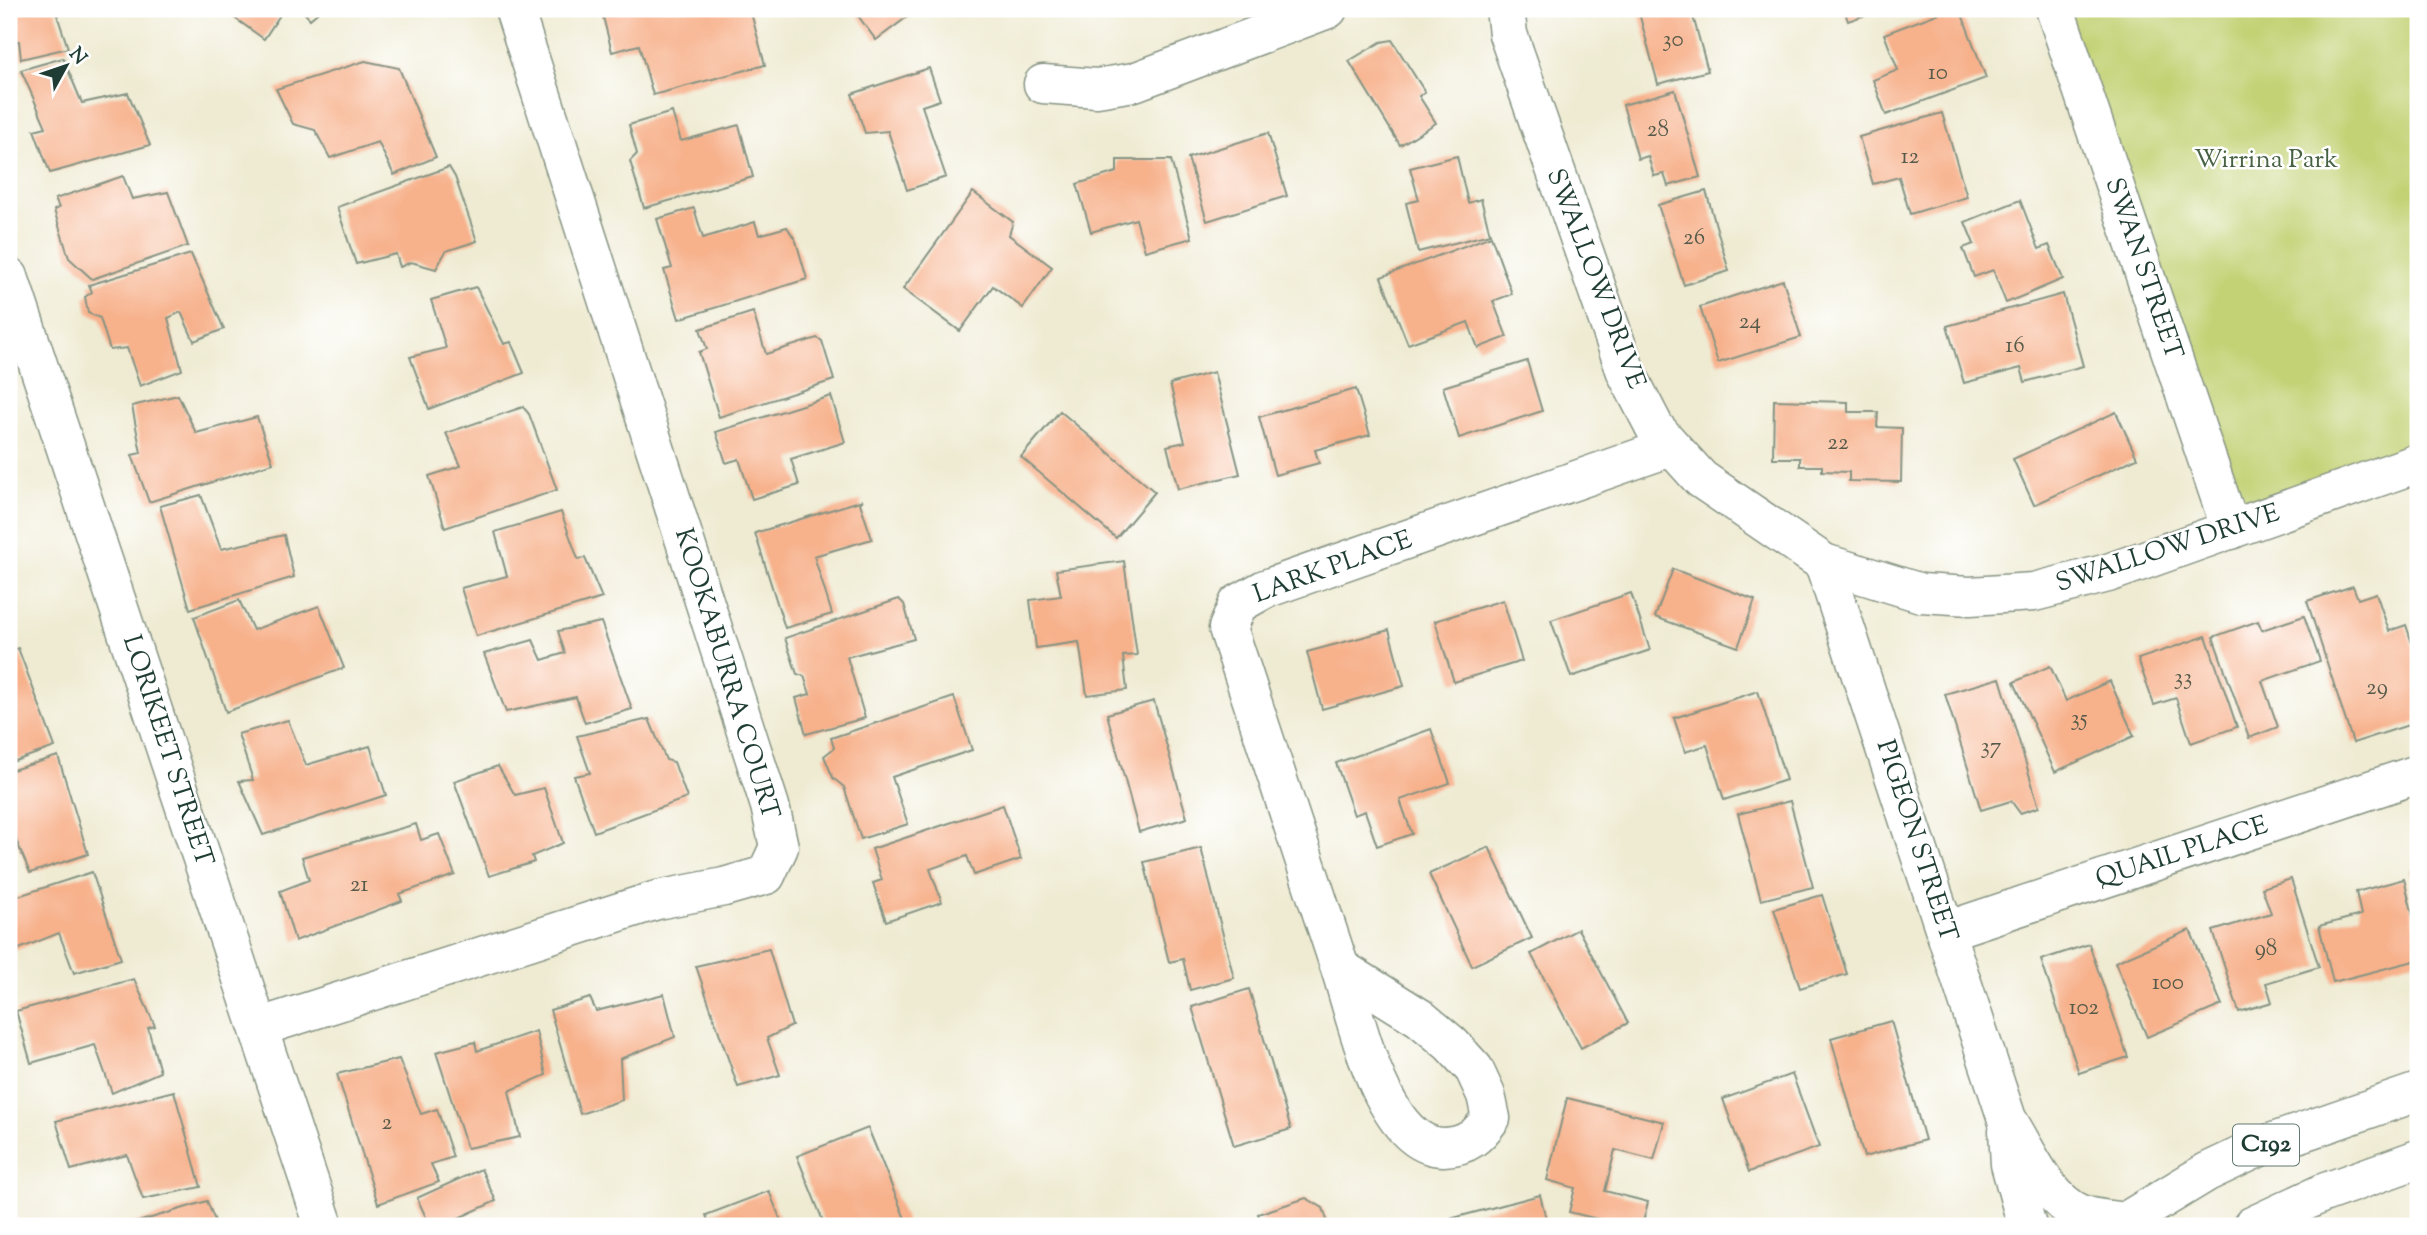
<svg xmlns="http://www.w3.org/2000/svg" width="2427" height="1235" font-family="'Sorts Mill Goudy',serif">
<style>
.green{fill:#c3d274;stroke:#718854;stroke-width:2}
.building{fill:#f7b18b}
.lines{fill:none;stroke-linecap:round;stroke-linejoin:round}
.street-casing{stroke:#879484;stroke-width:41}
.primary-casing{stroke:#879484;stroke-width:41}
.street{stroke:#fff;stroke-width:38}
.primary{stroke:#fff;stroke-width:38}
.labels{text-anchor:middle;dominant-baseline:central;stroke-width:5;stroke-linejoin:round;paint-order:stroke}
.number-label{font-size:23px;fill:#555a4a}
.shield{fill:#fff;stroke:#627771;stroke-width:2}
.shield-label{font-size:24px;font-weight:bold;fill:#1f3d34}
.park-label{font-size:26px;fill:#486244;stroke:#fff}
.street-label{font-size:26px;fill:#1f3d34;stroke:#fff}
</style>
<rect width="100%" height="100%" fill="#fff"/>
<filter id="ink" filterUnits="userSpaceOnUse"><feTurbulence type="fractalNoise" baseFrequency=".0143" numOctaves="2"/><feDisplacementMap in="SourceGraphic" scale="14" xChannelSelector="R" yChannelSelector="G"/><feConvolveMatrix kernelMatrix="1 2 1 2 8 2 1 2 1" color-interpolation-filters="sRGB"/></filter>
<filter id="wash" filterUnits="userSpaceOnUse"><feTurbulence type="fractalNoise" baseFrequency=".00686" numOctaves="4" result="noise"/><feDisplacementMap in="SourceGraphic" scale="28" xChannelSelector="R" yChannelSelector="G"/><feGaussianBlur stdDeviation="1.57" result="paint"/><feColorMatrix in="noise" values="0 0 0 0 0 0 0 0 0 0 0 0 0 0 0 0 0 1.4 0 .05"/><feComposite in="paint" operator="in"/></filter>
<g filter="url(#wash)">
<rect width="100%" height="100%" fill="#efebd3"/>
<!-- green -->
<path class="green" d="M2055,9H2418V463L2231,530Z"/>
<g id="blocks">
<!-- building -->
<g class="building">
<path d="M9,9H55L68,48L21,59L19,41L9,42Z"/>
<path d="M222,9H284L264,39Z"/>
<path d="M301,9H322L310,19Z"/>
<path d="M601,9H750L765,65L653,95L639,45L612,52Z"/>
<path d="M853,9H918L876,40Z"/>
<path d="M1638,9H1691L1708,71L1658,84Z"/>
<path d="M1844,9H1883L1848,21Z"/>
<path d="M1950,9H1960L1986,78L1886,115L1873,80L1898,70L1884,34Z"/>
<path d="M1392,40L1425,92L1419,96L1436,123L1400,145L1349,61L1381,42Z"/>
<path d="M63,58L82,103L128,93L150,145L50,173L34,130L46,127L21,70Z"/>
<path d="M365,61L399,68L436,157L394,175L378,142L330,158L315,130L293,124L276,89Z"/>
<path d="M929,68L940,100L922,106L946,177L907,190L888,131L865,133L852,94Z"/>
<path d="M1675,90L1700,177L1668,186L1664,174L1654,176L1648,156L1638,159L1623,105Z"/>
<path d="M672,112L681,141L739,125L753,177L644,208L630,161L637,154L629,125Z"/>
<path d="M1942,113L1967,197L1910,214L1899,177L1873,184L1859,137Z"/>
<path d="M1268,133L1287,196L1207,221L1188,158Z"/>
<path d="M1457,156L1468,203L1481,199L1490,234L1418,252L1406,203L1419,200L1410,168Z"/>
<path d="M1117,160H1171L1192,238L1145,251L1136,219L1091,232L1077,184L1117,172Z"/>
<path d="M449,167L455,177L477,241L446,251L436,269L411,262L400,267L396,254L356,264L337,207Z"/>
<path d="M123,176L132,199L168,192L188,246L92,279L69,258L54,210L59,208L55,199Z"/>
<path d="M1706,191L1729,271L1684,285L1658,205Z"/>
<path d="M973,192L1013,222L1009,235L1052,267L1023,308L993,286L960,331L903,289Z"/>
<path d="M2020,200L2039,249L2049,245L2063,279L2006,303L1993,270L1974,277L1963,248L1974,244L1965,222Z"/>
<path d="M694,208L703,238L755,222L759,235L787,227L796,241L807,279L679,319L664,270L672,268L657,219Z"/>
<path d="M1491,236L1512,294L1493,301L1507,337L1478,348L1468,322L1408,344L1381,277Z"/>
<path d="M191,254L224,329L194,341L181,312L168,318L182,370L140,386L127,348L110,350L100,318L88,313L85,297L92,292L89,285Z"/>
<path d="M1783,280L1801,337L1718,363L1700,307Z"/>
<path d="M476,287L504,344L511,342L524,373L429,409L410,357L446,348L431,300Z"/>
<path d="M2063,294L2083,366L2025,382L2021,368L1964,383L1947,326Z"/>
<path d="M753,312L766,354L817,338L822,341L834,380L719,417L699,352L707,349L700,329Z"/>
<path d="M1527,361L1542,411L1459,438L1443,387Z"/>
<path d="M1214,372L1240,474L1178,489L1167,446L1185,442L1170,384Z"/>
<path d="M1356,389L1370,435L1315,450L1319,463L1275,475L1259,417Z"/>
<path d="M178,395L196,433L257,417L273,463L149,502L132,455L141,453L132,406Z"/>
<path d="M831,396L845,442L791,459L799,485L752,499L739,459L726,463L716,432Z"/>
<path d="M1774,400L1848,402V412H1878L1877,427L1902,428L1901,482L1849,481V472L1822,471V466H1800V458H1773Z"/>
<path d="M523,407L529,414L557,490L445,528L429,476L461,466L446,433Z"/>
<path d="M1060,411L1155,492L1116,538L1021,457Z"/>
<path d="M2116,412L2137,458L2034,505L2013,459Z"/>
<path d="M201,495L221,549L284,535L294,577L190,609L160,506Z"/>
<path d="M863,500L860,503L872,539L814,556L832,614L785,628L755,533Z"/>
<path d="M561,512L578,559L585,558L602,598L476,636L461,588L507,576L495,532Z"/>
<path d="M1124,561L1137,655L1123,656L1127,690L1087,695L1079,642L1036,648L1030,600L1061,596L1056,570Z"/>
<path d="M1673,569L1755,600L1738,647L1655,617Z"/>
<path d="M2353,586L2358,599L2376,593L2389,631L2406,625L2416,655L2418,654V722L2353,743L2307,601Z"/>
<path d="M1631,593L1650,650L1571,677L1551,620Z"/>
<path d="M899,599L904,604L914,639L847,657L865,718L806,734L796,698L810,694L804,676L797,674L785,638Z"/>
<path d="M239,600L253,630L319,606L344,668L226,712L194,617Z"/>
<path d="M1503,600L1522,661L1454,682L1435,621Z"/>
<path d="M2304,616L2320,661L2262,681L2278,727L2249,738L2213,637L2258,621L2262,630Z"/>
<path d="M601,622L632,709L585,723L576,697L506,712L484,654L533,640L542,660L565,653L558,631Z"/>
<path d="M1389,630L1404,686L1322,709L1307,652Z"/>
<path d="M2206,636L2237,727L2191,743L2176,698L2154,705L2138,659Z"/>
<path d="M18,648L55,747L9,763V651Z"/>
<path d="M2050,666L2066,701L2110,681L2134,736L2055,772L2014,682Z"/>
<path d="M2000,678L2039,807L2020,813L2011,801L1981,810L1945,694Z"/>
<path d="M1758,691L1786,780L1724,800L1707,745L1685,752L1674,718Z"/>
<path d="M954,697L972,750L892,777L908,824L861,839L844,787L833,778L824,756L834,748L831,738Z"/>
<path d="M1154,701L1187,818L1139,832L1107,714Z"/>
<path d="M649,719L666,760L674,762L687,798L594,832L574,776L590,773L577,736Z"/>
<path d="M288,720L306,765L370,746L386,795L263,835L239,781L253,780L238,734Z"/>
<path d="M1431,729L1450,783L1400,800L1412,834L1377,846L1365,811L1354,815L1336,763Z"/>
<path d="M58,756L88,854L30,873L13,833H9V771Z"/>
<path d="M498,766L515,795L544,788L563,843L532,856L534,862L489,876L454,781Z"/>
<path d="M1790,801L1813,887L1761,900L1738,814Z"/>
<path d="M1003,805L1021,859L974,875L967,856L930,869L942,902L886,921L873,883L882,880L872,849Z"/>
<path d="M416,824L421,840L439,834L455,875L399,894L402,901L295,941L280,891L309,880L302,857Z"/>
<path d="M1489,847L1532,938L1472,966L1429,874Z"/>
<path d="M1201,848L1234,978L1190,990L1183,959L1169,962L1144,862Z"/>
<path d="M2418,868V891L2410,871Z"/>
<path d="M92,872L121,959L74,973L59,933L9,953V899Z"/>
<path d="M2291,879L2319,967L2266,983L2272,1002L2239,1012L2213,931L2271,913L2262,888Z"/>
<path d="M2404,879L2418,936V960L2333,982L2319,926L2361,915L2356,892Z"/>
<path d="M1822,895L1847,974L1800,988L1774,909Z"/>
<path d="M1578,929L1628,1023L1581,1048L1531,954Z"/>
<path d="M2190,930L2222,1005L2147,1037L2115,962Z"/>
<path d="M2089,944L2128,1057L2079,1073L2041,960Z"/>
<path d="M769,949L792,1026L767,1038L780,1075L738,1087L696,966Z"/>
<path d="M134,979L155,1026L148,1028L160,1072L112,1093L95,1045L31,1063L16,1011Z"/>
<path d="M1249,989L1291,1129L1234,1146L1192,1007Z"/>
<path d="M664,994L675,1037L620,1059L622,1100L580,1114L550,1010L590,998L596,1011Z"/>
<path d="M1891,1021L1925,1140L1864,1157L1831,1038Z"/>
<path d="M536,1031L546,1075L509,1091L520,1137L467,1148L436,1052L475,1042L477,1051Z"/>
<path d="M399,1059L421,1114L437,1109L453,1157L431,1164L439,1182L378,1204L337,1074Z"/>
<path d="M1792,1074L1819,1147L1749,1172L1723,1099Z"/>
<path d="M174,1091L201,1187L143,1199L127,1155L71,1170L56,1121Z"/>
<path d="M1567,1098L1664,1122L1654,1160L1615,1150L1605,1191L1648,1202L1642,1226H1626L1569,1212L1575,1188L1547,1180Z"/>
<path d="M868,1128L908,1226H825L797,1156Z"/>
<path d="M481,1169L496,1201L441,1226H430L417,1198Z"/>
<path d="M769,1191L783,1226H710L706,1215Z"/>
<path d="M1540,1195L1548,1226H1427V1225Z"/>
<path d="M1306,1198L1323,1208L1329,1226H1262L1258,1214Z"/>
<path d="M207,1201L217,1226H125Z"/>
</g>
</g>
</g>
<g filter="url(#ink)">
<use href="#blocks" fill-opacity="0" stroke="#879484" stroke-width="2"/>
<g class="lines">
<defs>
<g id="street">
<path d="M1505,9L1508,34L1626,372L1655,428L1701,479L1824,563L1921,593L1970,596L2034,592L2108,573L2418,463"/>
<path d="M2055,9L2231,530"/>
<path d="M1043,84L1097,88L1134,82L1328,9"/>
<path d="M9,277L324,1226"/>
<path d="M1824,563L2007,1119C2027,1149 2045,1199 2081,1214C2094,1219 2111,1220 2125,1222"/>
<path d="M1946,931L2418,774"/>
<path d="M1340,968C1356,1016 1382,1148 1444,1147C1468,1146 1478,1136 1491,1118L1486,1095L1474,1069L1451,1044L1420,1018L1340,968L1228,628L1238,604L1265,589L1671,447"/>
<path d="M260,1027L657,900L724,887L766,875L779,847L770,806L514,9"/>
<path d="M2008,1131L2010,1164L2027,1226"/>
</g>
<g id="primary">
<path d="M2118,1226L2207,1172L2262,1146L2418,1092"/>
<path d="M2252,1226L2323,1193L2418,1159"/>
</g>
</defs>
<!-- street casing -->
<use href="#street" class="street-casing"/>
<!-- primary casing -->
<use href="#primary" class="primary-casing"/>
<!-- street -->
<use href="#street" class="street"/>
<!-- primary -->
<use href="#primary" class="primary"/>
</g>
</g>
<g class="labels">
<!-- number labels -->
<g class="number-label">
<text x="1673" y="40">30</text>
<text x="1938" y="73">10</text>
<text x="1658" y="130">28</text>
<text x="1910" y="157">12</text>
<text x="1694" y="238">26</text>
<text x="1750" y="322">24</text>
<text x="2015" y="346">16</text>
<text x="1838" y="443">22</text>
<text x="2183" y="678">33</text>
<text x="2377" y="688">29</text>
<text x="2079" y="719">35</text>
<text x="1991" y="747">37</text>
<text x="359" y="885">21</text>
<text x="2266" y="949">98</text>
<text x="2168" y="983">100</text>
<text x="2084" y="1008">102</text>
<text x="387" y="1123">2</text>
</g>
<!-- shield labels -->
<rect class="shield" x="2233" y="1124.5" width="66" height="41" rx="5"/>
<g class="shield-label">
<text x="2266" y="1145">C192</text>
</g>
<!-- park labels -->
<g class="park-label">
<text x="2266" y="160">Wirrina Park</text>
</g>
<!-- street labels -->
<g class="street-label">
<text transform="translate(2143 269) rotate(71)">SWAN STREET</text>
<text transform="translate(1595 279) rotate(69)">SWALLOW DRIVE</text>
<text transform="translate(2168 549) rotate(-18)">SWALLOW DRIVE</text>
<text transform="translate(1333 568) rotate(-20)">LARK PLACE</text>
<text transform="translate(726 674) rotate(73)">KOOKABURRA COURT</text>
<text transform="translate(167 751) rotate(72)">LORIKEET STREET</text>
<text transform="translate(1916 841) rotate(72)">PIGEON STREET</text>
<text transform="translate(2182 853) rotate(-18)">QUAIL PLACE</text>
</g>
</g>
<!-- margin -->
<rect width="2427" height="1235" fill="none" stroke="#fff" stroke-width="35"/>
<!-- north arrow -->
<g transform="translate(66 66) rotate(50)" stroke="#ffffff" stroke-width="5" paint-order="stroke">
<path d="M0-5L12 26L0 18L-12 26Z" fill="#1f3d34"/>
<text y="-10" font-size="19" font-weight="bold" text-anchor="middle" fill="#1f3d34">N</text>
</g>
</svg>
